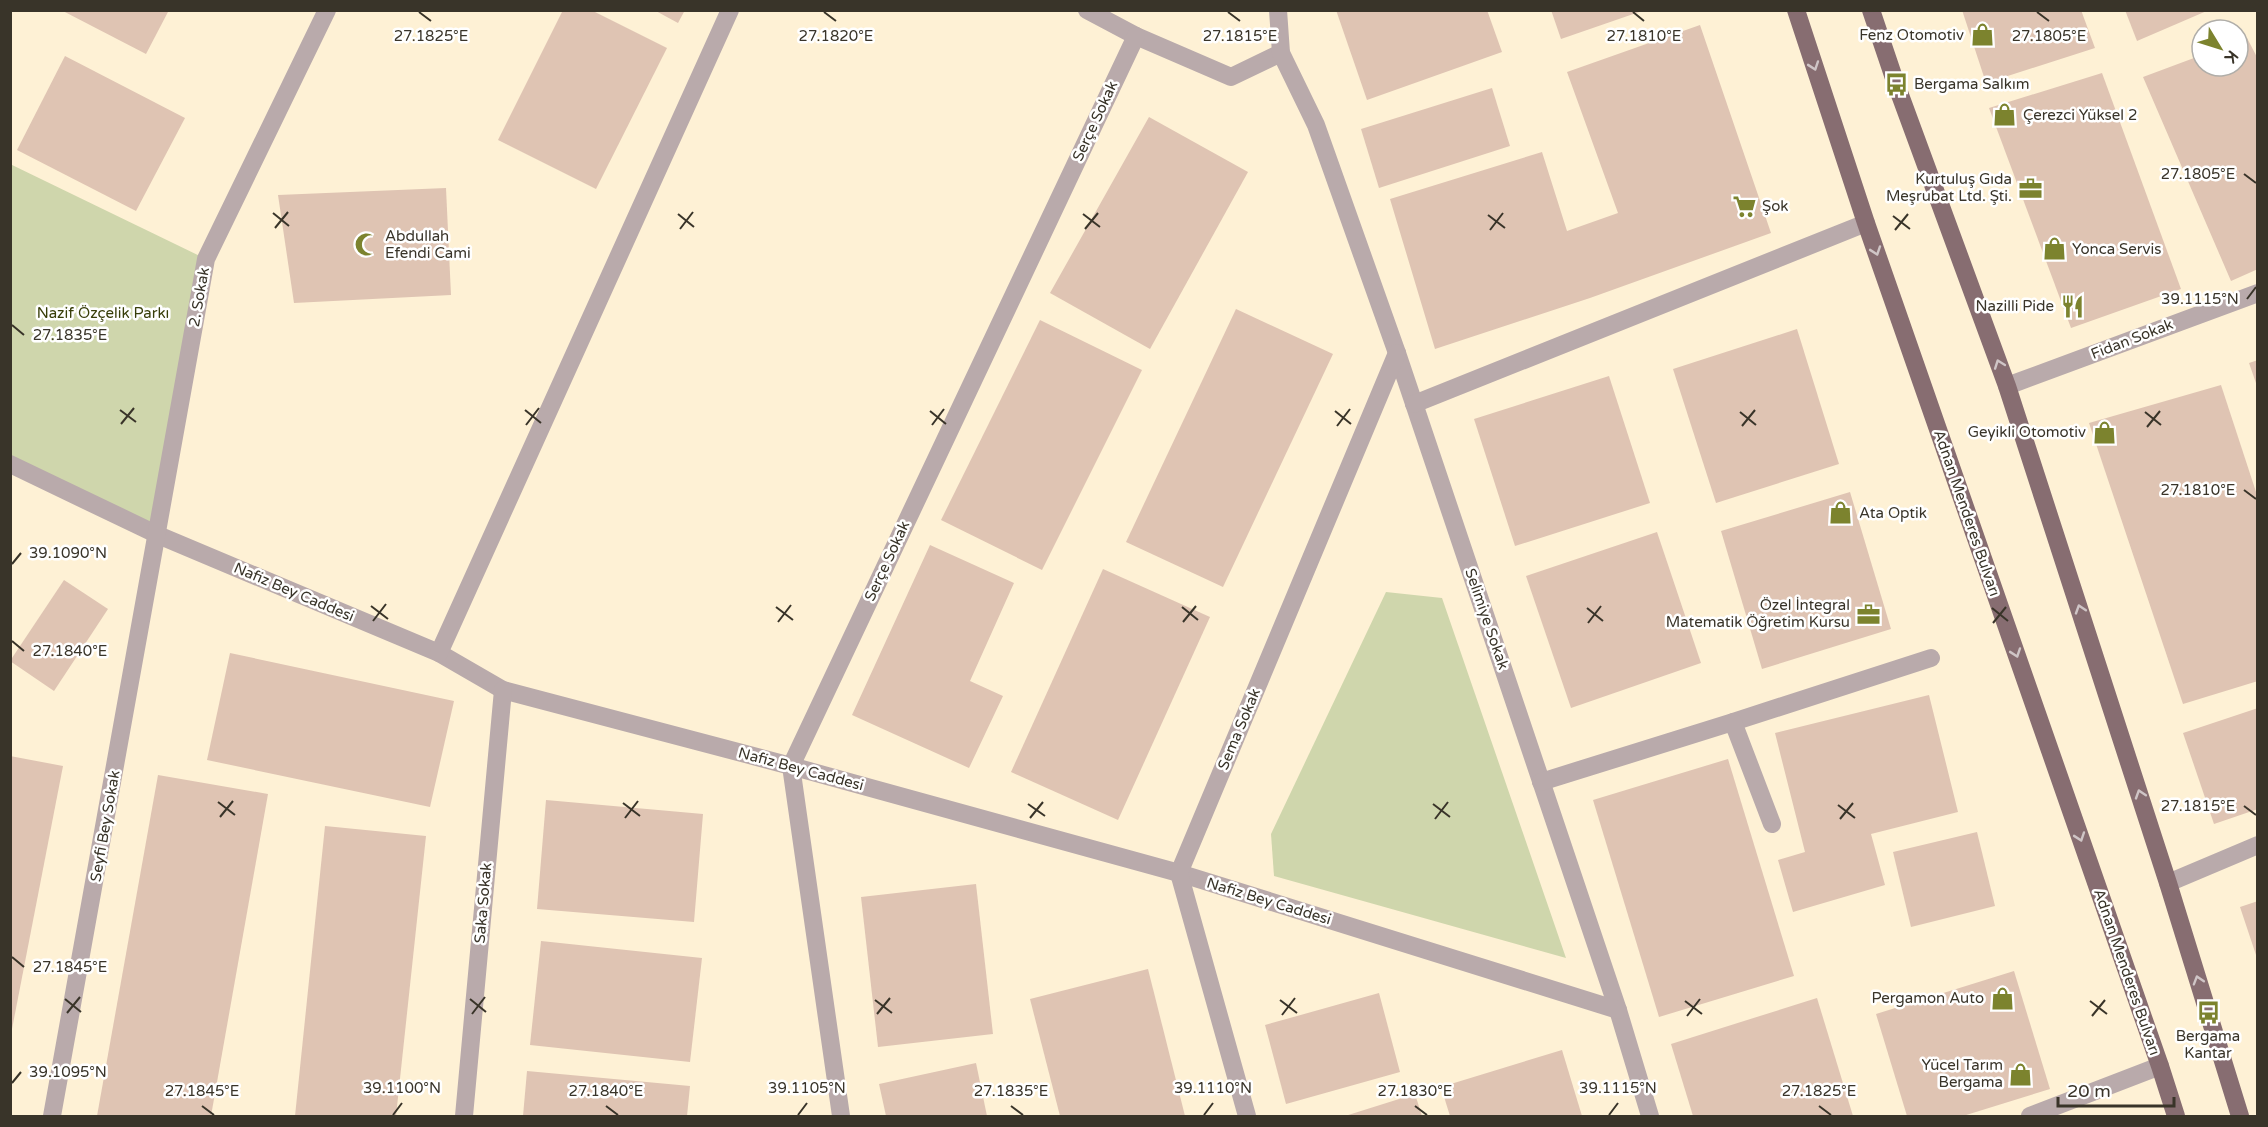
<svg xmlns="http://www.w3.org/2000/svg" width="2268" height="1127" font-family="'Varela Round',sans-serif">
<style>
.green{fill:#cfd6ac}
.building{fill:#dfc4b3}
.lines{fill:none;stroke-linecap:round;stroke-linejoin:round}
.minor{stroke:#b9aaab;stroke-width:18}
.major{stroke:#876d71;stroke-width:18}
.oneway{stroke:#cfc5c6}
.ticks{fill:none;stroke:#393429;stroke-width:2}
.labels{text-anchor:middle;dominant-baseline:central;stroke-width:5;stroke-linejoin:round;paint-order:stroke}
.poi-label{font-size:15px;fill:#393429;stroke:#fff;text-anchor:end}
.street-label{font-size:15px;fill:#393429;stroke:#fff}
.park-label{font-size:15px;fill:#383e09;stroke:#fff}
.ticks-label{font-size:15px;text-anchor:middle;fill:#393429;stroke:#fff;stroke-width:5;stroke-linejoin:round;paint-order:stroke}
</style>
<rect width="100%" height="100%" fill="#fef1d5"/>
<!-- green -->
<g class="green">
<path d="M10,164L206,259L158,535L11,464Z"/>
<path d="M1386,592L1442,598L1566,958L1274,876L1271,834Z"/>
</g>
<!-- building -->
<g class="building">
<path d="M61,10H169L146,54Z"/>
<path d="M563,10H591L667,48L596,189L498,140Z"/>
<path d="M654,10H685L678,23Z"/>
<path d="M1336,10H1487L1502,52L1367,100Z"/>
<path d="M1551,10H1642V11L1561,39Z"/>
<path d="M1962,10H2081L2095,48L1986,83Z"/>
<path d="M2125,10H2209L2137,41Z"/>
<path d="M1700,25L1771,233L1590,298L1435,349L1390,199L1542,152L1567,231L1618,213L1567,72Z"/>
<path d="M2247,38L2258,59V269L2231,281L2143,77L2202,55V66H2238V41Z"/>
<path d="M65,56L185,118L136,211L17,150Z"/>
<path d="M2102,73L2181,289L2071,328L1989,108Z"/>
<path d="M1492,88L1510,146L1379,188L1361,129Z"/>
<path d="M1149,117L1248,172L1150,349L1050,293Z"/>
<path d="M446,188L451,295L294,303L278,195Z"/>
<path d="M1236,309L1333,354L1223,587L1126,542Z"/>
<path d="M1040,320L1142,370L1042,570L941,520Z"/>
<path d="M1797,329L1839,464L1716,503L1673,369Z"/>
<path d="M2258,360V386H2257L2249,363Z"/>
<path d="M1609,376L1650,503L1515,546L1474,419Z"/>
<path d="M2221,385L2258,498V681L2183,704L2089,423Z"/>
<path d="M1850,492L1891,629L1762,669L1721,531Z"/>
<path d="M1657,532L1701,663L1571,708L1526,576Z"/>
<path d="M930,545L1014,583L970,681L1003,696L969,768L852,715Z"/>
<path d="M1103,569L1210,617L1118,820L1011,772Z"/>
<path d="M64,580L108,609L54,691L10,661Z"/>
<path d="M230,653L454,701L430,807L207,760Z"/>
<path d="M1929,695L1958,812L1871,834L1885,885L1793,912L1778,860L1805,852L1775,733Z"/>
<path d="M2258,708V809L2214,824L2183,733Z"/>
<path d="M10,756L63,766L12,1029H10Z"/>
<path d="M1728,759L1794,976L1659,1017L1593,800Z"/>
<path d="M158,775L268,794L211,1116H97Z"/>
<path d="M546,800L703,814L694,922L537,909Z"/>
<path d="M325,826L426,836L396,1116H295Z"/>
<path d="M1977,832L1995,906L1911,927L1893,852Z"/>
<path d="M976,884L993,1034L878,1047L861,897Z"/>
<path d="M2258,901V958H2257L2240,907Z"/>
<path d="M541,941L702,958L690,1062L530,1045Z"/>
<path d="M1148,969L1185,1116H1060L1030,999Z"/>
<path d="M2014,971L2050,1089L1963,1116H1907L1876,1014Z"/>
<path d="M1379,993L1400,1072L1286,1104L1265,1025Z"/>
<path d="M1817,998L1853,1116H1693L1671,1044Z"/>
<path d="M1562,1050L1582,1116H1450L1441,1087Z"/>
<path d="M976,1063L987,1116H886L879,1084Z"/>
<path d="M527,1071L690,1086L687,1116H523Z"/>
<path d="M1415,1094L1422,1116H1345Z"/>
</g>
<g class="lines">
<!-- minor -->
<g class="minor">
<path d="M1087,10L1136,36L1231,77L1281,53"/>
<path d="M1278,10L1281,53L1316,125L1397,353L1618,1010L1650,1116"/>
<path d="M2007,386L2258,293"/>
<path d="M1414,404L1866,223"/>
<path d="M10,464L158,535L439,653L503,690L791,766L1179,873L1618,1010"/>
<path d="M439,653L730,10"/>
<path d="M1733,722L1931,658"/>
<path d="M1541,782L1733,722L1772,824"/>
<path d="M2168,883L2258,845"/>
<path d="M52,1116L206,259L327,10"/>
<path d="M464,1116L503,690"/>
<path d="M841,1116L791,766L1136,36"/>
<path d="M1247,1116L1179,873L1397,353"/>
<path d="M2030,1116L2160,1066"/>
</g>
<!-- major -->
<g class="major">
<path d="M1796,10L1866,223L2160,1066L2176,1116"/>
<path d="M1871,10L1896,84L2007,386L2168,883L2240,1116"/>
</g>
</g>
<!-- one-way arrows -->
<defs><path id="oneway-chevron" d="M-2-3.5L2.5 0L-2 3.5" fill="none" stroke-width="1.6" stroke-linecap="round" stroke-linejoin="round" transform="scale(1.5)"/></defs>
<g class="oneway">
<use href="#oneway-chevron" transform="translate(1814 66) rotate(71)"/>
<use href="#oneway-chevron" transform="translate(1876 251) rotate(71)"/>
<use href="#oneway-chevron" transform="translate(1999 364) rotate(-110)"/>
<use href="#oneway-chevron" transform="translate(2080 609) rotate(-108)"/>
<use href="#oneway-chevron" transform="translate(2016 653) rotate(71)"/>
<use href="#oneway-chevron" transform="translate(2140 794) rotate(-108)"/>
<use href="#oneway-chevron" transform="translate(2080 837) rotate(71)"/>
<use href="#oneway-chevron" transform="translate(2198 980) rotate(-107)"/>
</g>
<!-- ticks -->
<path class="ticks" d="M419,12L431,21M824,12L836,21M1228,12L1240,21M1633,12L1644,21M2037,12L2049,21M2244,174L2256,183M273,213L289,226M678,214L694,227M1083,214L1100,227M1488,215L1505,228M1893,216L1910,229M275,228L288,212M680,229L693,212M1085,229L1098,213M1490,230L1503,213M1895,230L1908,214M2247,299L2256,287M12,325L24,335M120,410L136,422M525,410L541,423M930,411L946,424M1335,411L1351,424M1740,412L1756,425M2145,412L2161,425M121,424L134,408M526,425L539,408M932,425L944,409M1337,426L1350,409M1742,426L1755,410M2147,427L2160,411M2244,490L2256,499M12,564L21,553M371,606L388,619M776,607L793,620M1182,607L1198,620M1587,608L1603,621M1992,608L2008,621M373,621L386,604M778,622L791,605M1183,622L1196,606M1588,623L1601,606M1993,623L2006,607M12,641L24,651M218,802L235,815M623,803L640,816M1028,804L1045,816M1433,804L1450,817M1838,805L1855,818M2244,806L2256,815M220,817L233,801M625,818L638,801M1030,818L1043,802M1435,819L1448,802M1840,819L1853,803M12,957L24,967M65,999L81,1012M470,999L486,1012M875,1000L892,1013M1280,1000L1297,1013M1685,1001L1702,1014M2090,1001L2107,1014M67,1013L80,997M472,1014L485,997M877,1014L890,998M1282,1015L1295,998M1687,1016L1700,999M2092,1016L2105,1000M12,1083L21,1072M202,1106L214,1115M606,1106L618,1115M1011,1106L1023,1115M1415,1106L1427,1115M1819,1106L1831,1115M393,1115L402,1103M798,1115L807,1103M1204,1115L1213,1103M1609,1115L1618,1103"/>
<!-- icons -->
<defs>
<symbol id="shop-bare" viewBox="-9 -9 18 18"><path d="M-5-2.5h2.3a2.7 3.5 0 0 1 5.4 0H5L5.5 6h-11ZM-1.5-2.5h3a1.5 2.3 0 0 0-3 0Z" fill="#7c832e" stroke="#fff" stroke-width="2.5" paint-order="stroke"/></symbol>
<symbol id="bus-bare" viewBox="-9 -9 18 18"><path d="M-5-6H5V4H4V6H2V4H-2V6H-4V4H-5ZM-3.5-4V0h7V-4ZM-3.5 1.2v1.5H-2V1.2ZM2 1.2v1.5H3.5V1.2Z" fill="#7c832e" stroke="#fff" stroke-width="2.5" paint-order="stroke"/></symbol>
<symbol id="office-bare" viewBox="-9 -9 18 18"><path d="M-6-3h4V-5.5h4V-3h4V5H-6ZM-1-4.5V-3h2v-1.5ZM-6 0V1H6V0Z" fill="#7c832e" stroke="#fff" stroke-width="2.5" paint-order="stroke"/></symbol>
<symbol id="supermarket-bare" viewBox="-9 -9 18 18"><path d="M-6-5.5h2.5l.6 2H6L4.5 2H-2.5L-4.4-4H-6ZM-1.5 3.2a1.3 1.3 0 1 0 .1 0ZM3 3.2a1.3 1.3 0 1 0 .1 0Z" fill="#7c832e" stroke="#fff" stroke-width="2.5" paint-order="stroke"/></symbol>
<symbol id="mosque-bare" viewBox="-9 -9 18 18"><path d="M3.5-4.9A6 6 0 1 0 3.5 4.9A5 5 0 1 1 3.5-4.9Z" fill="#7c832e" stroke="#fff" stroke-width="2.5" paint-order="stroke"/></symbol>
<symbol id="restaurant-bare" viewBox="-9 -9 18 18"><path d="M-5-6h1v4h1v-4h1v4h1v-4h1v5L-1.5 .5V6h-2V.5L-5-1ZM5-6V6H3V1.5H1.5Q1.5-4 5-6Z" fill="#7c832e" stroke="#fff" stroke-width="2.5" paint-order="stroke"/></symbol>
</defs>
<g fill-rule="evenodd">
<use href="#shop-bare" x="1966" y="18" width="33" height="33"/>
<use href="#bus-bare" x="1880" y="68" width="33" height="33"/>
<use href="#shop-bare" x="1988" y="98" width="33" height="33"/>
<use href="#office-bare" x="2014" y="172" width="33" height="33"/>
<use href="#supermarket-bare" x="1728" y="190" width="33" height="33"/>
<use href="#mosque-bare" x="350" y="228" width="33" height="33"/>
<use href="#shop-bare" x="2038" y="232" width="33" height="33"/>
<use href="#restaurant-bare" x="2056" y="290" width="33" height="33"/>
<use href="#shop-bare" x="2088" y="416" width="33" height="33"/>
<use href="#shop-bare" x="1824" y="496" width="33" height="33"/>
<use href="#office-bare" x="1852" y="598" width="33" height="33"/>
<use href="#shop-bare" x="1986" y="982" width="33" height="33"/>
<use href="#bus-bare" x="2192" y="996" width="33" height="33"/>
<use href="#shop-bare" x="2004" y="1058" width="33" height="33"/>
</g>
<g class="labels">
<!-- poi labels -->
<g class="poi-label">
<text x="1964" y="35">Fenz Otomotiv</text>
<text x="1914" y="84" text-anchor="start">Bergama Salkım</text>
<text x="2023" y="115" text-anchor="start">Çerezci Yüksel 2</text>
<text x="2012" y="179">Kurtuluş Gıda<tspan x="2012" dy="17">Meşrubat Ltd. Şti.</tspan></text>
<text x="1762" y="206" text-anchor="start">Şok</text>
<text x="385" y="236" text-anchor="start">Abdullah<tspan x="385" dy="17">Efendi Cami</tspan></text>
<text x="2072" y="249" text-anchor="start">Yonca Servis</text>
<text x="2054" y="306">Nazilli Pide</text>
<text x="2086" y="432">Geyikli Otomotiv</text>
<text x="1859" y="513" text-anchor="start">Ata Optik</text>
<text x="1850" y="605">Özel İntegral<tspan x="1850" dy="17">Matematik Öğretim Kursu</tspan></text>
<text x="1984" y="998">Pergamon Auto</text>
<text x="2208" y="1036" text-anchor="middle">Bergama<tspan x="2208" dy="17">Kantar</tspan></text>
<text x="2003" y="1065">Yücel Tarım<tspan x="2003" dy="17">Bergama</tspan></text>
</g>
<!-- street labels -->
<g class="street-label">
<text transform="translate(1095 121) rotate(-65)">Serçe Sokak</text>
<text transform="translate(199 297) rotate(-80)">2. Sokak</text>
<text transform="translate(2132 339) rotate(-21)">Fidan Sokak</text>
<text transform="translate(1967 513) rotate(71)">Adnan Menderes Bulvarı</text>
<text transform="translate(887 561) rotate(-65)">Serçe Sokak</text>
<text transform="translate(294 592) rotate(23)">Nafiz Bey Caddesi</text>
<text transform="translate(1487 619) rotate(71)">Selimiye Sokak</text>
<text transform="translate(1239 729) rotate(-67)">Sema Sokak</text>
<text transform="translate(801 769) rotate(15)">Nafiz Bey Caddesi</text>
<text transform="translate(105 826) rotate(-80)">Seyfi Bey Sokak</text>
<text transform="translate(1269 901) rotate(17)">Nafiz Bey Caddesi</text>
<text transform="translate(483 903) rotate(-85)">Saka Sokak</text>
<text transform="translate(2127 972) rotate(71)">Adnan Menderes Bulvarı</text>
</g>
<!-- park labels -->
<g class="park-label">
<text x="103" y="313">Nazif Özçelik Parkı</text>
</g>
</g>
<g class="ticks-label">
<text x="2049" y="41">27.1805°E</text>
<text x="431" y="41">27.1825°E</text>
<text x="836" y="41">27.1820°E</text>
<text x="1240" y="41">27.1815°E</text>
<text x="1644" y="41">27.1810°E</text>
<text x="2198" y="179">27.1805°E</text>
<text x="2200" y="304">39.1115°N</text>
<text x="70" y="340">27.1835°E</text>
<text x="2198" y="495">27.1810°E</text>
<text x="68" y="558">39.1090°N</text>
<text x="70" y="656">27.1840°E</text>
<text x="2198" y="811">27.1815°E</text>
<text x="70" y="972">27.1845°E</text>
<text x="68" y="1077">39.1095°N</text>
<text x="402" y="1093">39.1100°N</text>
<text x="807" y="1093">39.1105°N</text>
<text x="1213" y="1093">39.1110°N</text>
<text x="1618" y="1093">39.1115°N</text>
<text x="202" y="1096">27.1845°E</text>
<text x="606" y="1096">27.1840°E</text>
<text x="1011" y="1096">27.1835°E</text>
<text x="1415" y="1096">27.1830°E</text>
<text x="1819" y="1096">27.1825°E</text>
</g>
<!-- border -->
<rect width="2268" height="1127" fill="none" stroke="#393429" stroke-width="24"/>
<!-- north arrow -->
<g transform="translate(2220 48) rotate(128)"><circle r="28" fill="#ffffff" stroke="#b0aea9" stroke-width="1.5"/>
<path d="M0-4.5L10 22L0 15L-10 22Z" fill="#7c832e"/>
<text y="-9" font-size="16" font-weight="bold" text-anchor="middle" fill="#393429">K</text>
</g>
<!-- scale -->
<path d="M2058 1097v9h116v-9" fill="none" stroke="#393429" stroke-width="3"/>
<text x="2067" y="1097" font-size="18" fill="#393429" stroke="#ffffff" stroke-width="4.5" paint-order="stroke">20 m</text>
</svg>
